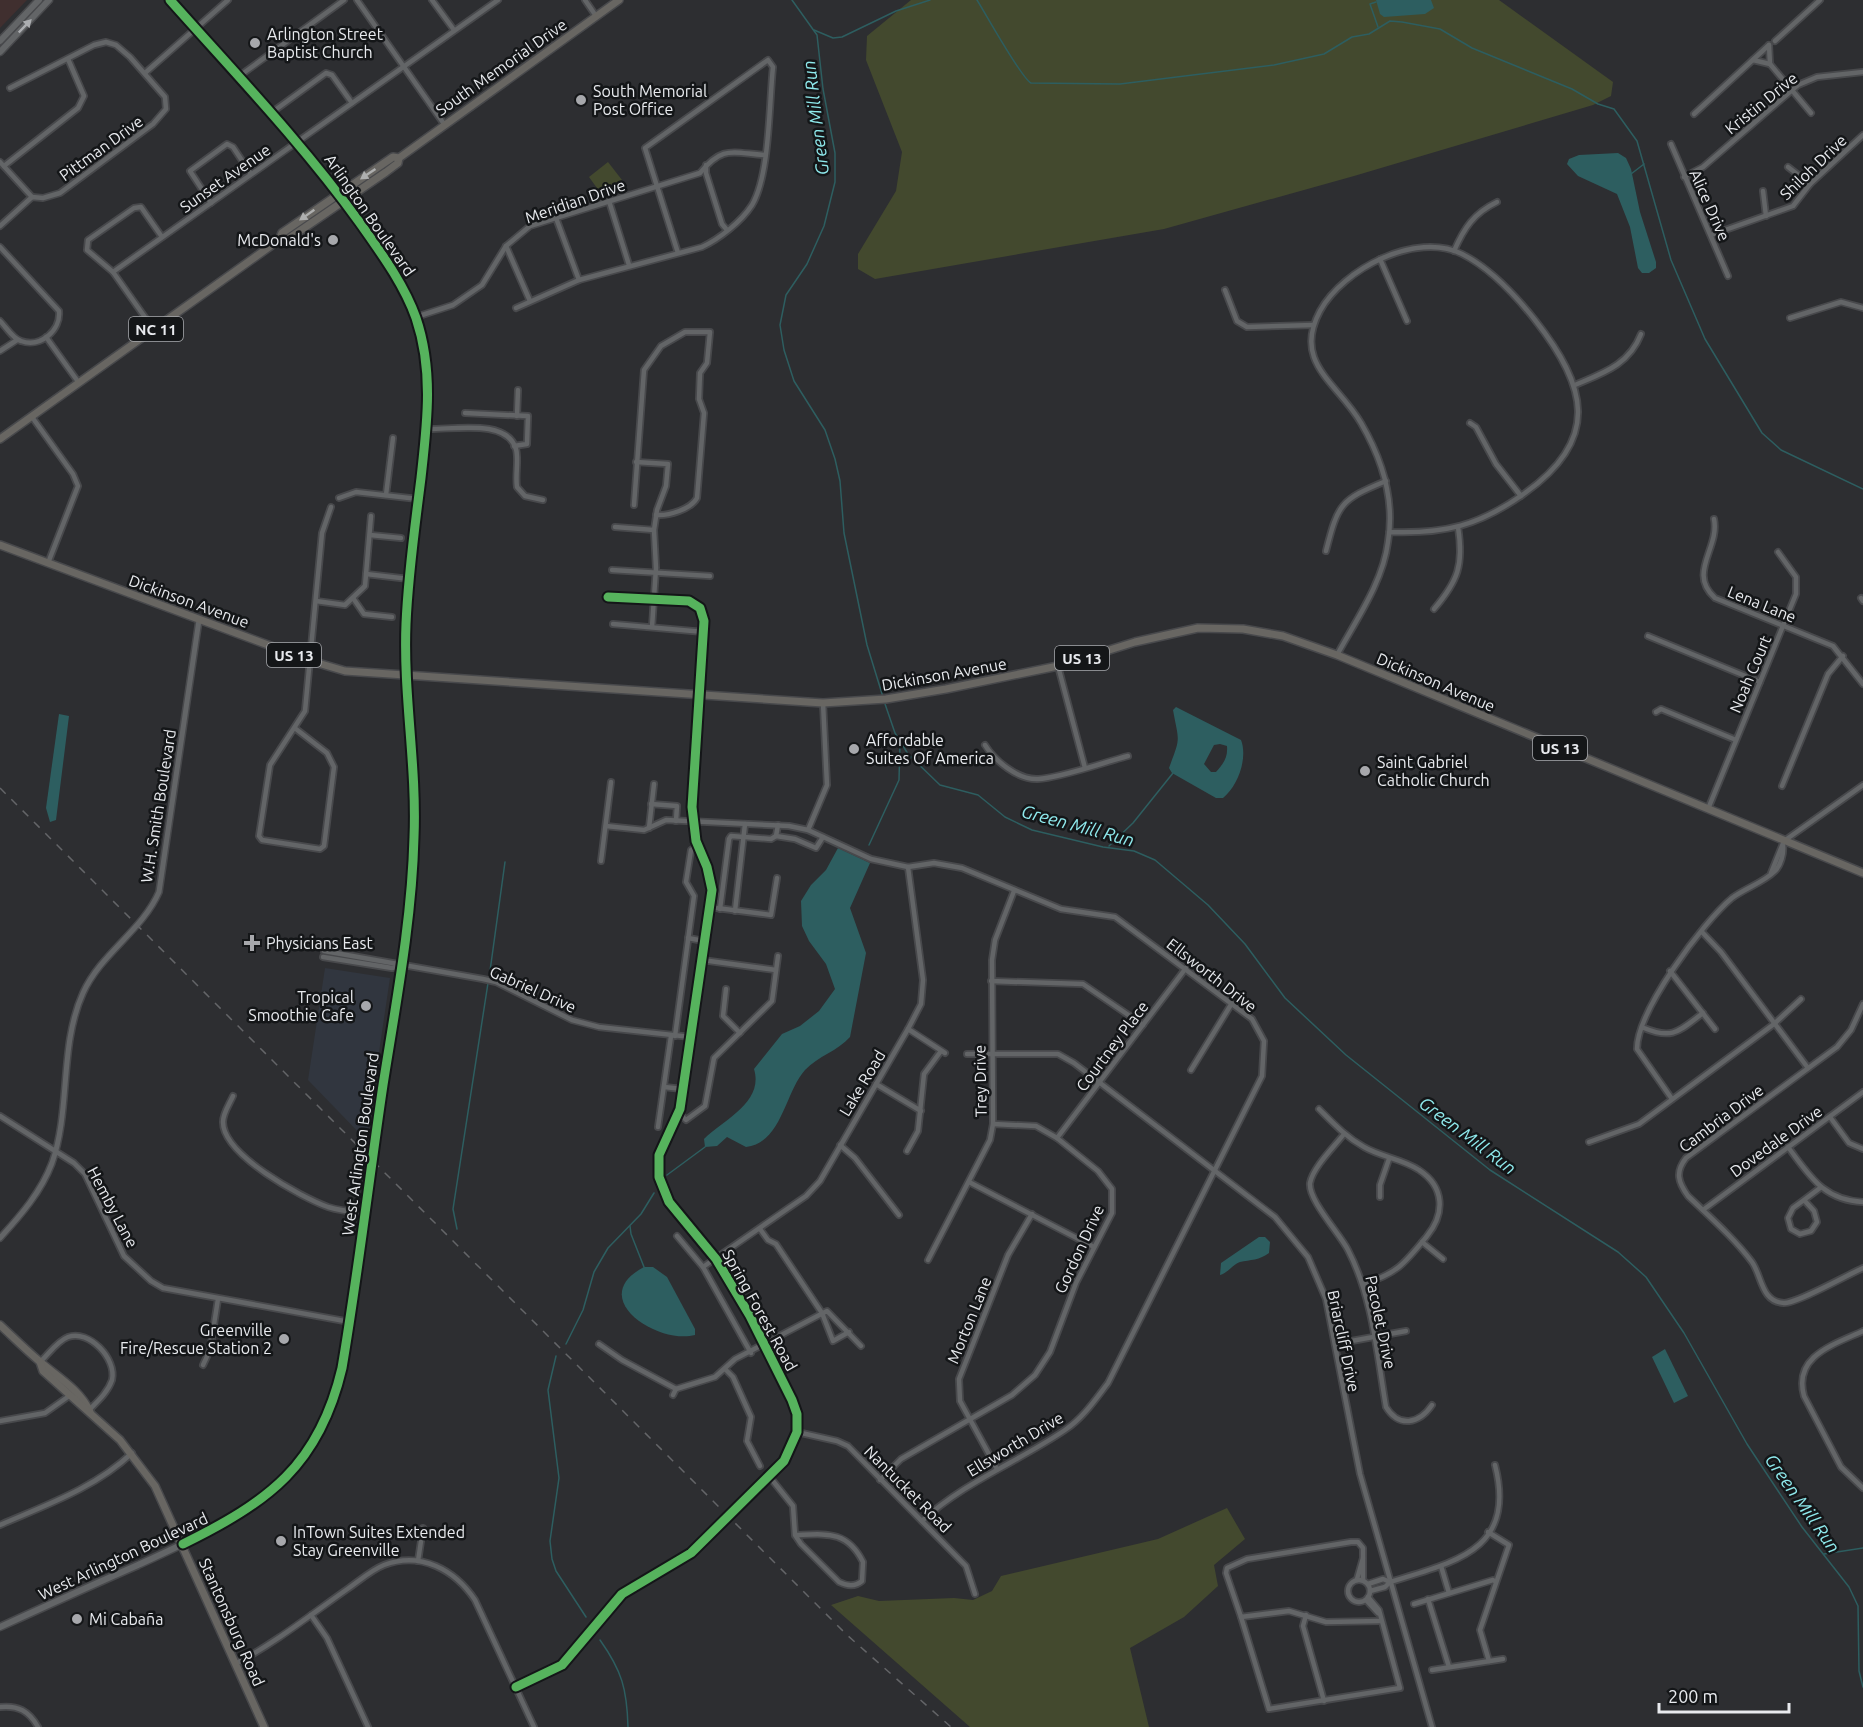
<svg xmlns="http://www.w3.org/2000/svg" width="1863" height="1727" font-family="Ubuntu,sans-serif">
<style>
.built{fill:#31363f}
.education{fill:#402f2f}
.green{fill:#43492e}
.water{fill:#2d5e60;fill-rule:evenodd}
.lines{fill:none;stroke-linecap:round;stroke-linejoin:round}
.stream{stroke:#2d5e60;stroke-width:1.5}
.minor-casing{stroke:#48494c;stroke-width:8}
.tertiary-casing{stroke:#48494c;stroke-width:8}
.secondary-casing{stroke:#48494c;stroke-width:9}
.primary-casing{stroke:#48494c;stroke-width:10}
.minor{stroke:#636567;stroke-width:4.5}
.tertiary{stroke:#636567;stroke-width:5}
.secondary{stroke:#636567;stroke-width:6}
.primary{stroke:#686662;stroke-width:7}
.rail{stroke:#646568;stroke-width:1.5;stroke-dasharray:8 8;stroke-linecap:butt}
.cycleway-casing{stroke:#141618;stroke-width:13}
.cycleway{stroke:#56b35d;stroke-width:9}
.oneway{fill:#acaeb1}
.oneway2{fill:#aeafaf}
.poi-dot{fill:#a7a8ac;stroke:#141618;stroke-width:2}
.labels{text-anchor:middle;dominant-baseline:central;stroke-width:5;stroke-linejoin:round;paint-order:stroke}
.shield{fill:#141618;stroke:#a8aaae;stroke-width:1.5}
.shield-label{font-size:15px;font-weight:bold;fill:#e8eaee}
.poi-label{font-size:16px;fill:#e8eaee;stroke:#141618;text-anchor:start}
.street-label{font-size:16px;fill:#e8eaee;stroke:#141618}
.water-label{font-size:18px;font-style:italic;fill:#8feaed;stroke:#141618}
</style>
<rect width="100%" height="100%" fill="#2d2e31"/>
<!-- built -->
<path class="built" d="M325,968L390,978L366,1140L308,1080Z"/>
<!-- education -->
<path class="education" d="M0,0H27L0,28Z"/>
<!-- green -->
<g class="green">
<path d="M911,0H1499L1613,82L1611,96L1593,105L1354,176L1164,229L875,279L858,269V254L896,191L902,152L866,60L867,36Z"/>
<path d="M608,162L622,180L602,195L589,177Z"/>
<path d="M1227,1508L1245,1539L1214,1565L1218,1586L1184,1617L1130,1648L1149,1727H970L831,1605L858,1596L879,1601L954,1598L973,1600L992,1591L1001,1576L1158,1539Z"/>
</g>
<!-- water -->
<g class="water">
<path d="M1376,0H1431L1434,8L1425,14L1384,17L1380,14Z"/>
<path d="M1618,153L1626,158L1631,169L1640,212L1656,262V268L1649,273H1642L1638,268L1630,227L1617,194L1578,176L1567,164L1569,159L1579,155Z"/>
<path d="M1176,707L1241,740C1248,758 1238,786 1223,798H1216L1172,773L1169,768C1181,736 1179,743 1173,710ZM1220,744L1227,746C1228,758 1223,764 1216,772H1211L1204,764L1214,745Z"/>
<path d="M59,714L69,716L56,820L50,822L46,808Z"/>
<path d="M838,848L870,863L850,908L866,953L850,1037C838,1051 818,1056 805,1070C785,1092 782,1143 746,1147L727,1137L717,1146L705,1147L704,1139C725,1119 764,1102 754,1069L782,1034L800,1026L819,1011L835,989L826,964L809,941L802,926L801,901L811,885L826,870Z"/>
<path d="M1259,1237H1265L1270,1242L1269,1253C1260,1260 1250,1260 1240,1262C1233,1264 1228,1273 1220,1275L1221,1263Z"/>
<path d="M644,1267H653L667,1277L695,1329V1335C658,1345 585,1298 644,1267Z"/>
<path d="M1665,1349L1688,1396L1674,1403L1652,1357Z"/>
</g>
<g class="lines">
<!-- stream -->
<g class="stream">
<path d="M792,0L817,35L823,89L835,153V182L824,226L807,264L786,295L780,325L784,350L794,381L825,430L835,459L840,481L844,533L867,645L883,697"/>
<path d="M977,0C986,14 1021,78 1031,83L1120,84L1274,65L1324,54L1352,37L1369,34L1390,21L1402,22L1440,29L1472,48L1572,89L1598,104L1614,109L1637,141L1671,260L1705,339L1762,433L1781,450L1863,489"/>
<path d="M1376,2L1370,4L1378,27"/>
<path d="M814,30L833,38L842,37L896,11L930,0"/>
<path d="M1631,174L1644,164"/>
<path d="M884,701L895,733L908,754L940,785L978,795L1005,817L1032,830L1103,847L1134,851L1155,860L1208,905L1245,944L1285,998L1346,1055L1490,1170L1618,1252L1646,1277L1684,1333L1747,1444L1802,1527L1849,1587L1858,1606L1859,1671L1863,1687"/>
<path d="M869,845L899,780L900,743"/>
<path d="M1109,846L1133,823L1173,773"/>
<path d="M490,971L505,862"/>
<path d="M667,1175L705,1147"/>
<path d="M630,1226L631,1234L644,1267"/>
<path d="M457,1229L453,1209L488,983"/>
<path d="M566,1344L583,1310L594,1272L608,1248L641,1214L654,1193"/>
<path d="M556,1356L548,1390L559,1478L550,1541L552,1559L556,1571L586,1617"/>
<path d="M1824,1554L1863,1548"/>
<path d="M600,1640C622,1671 627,1689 628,1727"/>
</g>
<defs>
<g id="minor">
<path d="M357,0L444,124"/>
<path d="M432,0L454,30"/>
<path d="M585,0L596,16"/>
<path d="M1775,41L1820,0"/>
<path d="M1769,45L1770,64"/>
<path d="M1753,60L1770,64"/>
<path d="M1770,64L1811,113"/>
<path d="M145,73L228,0"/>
<path d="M238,77L344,0"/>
<path d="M271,113L326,73L332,75L352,103"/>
<path d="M1694,114L1769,45"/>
<path d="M1671,144L1728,276"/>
<path d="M0,162L32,197"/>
<path d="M706,165V173L722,224L727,230"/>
<path d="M4,166L78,108L84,96L68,59"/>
<path d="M1788,167L1810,184"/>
<path d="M1684,177L1703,167L1798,85L1817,77L1863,72"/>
<path d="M1763,191L1766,216"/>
<path d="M609,201L629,265"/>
<path d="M211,203L190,171L227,144L233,147L251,174"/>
<path d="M556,218L579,280"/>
<path d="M0,226L32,197L43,198L60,193L153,124L166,109L165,97L130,57L116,45L106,42L94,45L10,88"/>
<path d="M1711,235L1793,206L1810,184L1863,135"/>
<path d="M506,246L530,301"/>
<path d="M0,247L59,311C61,330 41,348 21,341C13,339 6,327 0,321"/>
<path d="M1454,251C1464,228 1474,213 1497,202"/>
<path d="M1380,259L1407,321"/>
<path d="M113,272L498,0"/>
<path d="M1225,290L1237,321L1247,327L1314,325"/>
<path d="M516,308L579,280L702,247C719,239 741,222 752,205C770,175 769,103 773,67L768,60L645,148L678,253"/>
<path d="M416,317L453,305L482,285L506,246L530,226L700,173C723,145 732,153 765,155"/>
<path d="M1790,318L1841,302L1863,308"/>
<path d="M154,330L113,272L87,250L88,240L134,208L141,207L162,237"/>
<path d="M46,337L79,383"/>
<path d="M0,351L17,340"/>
<path d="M1575,385C1603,373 1629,365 1641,334"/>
<path d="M465,413L528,416L527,444L514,446"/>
<path d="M517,416L518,390"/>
<path d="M32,417L73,474L78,486L48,563"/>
<path d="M1470,423L1476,427L1496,464L1521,496"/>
<path d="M426,429C452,430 507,418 516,449C519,460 515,475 517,487L525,496L543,500"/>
<path d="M636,462L668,464L666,486L657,510L654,530L656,568L652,627"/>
<path d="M386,495L393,438"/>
<path d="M339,498L356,492L418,499"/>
<path d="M634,505L644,370L661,346L685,332H710L707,363L700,373L699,399L704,413L697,498C691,509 669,516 656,515"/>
<path d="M1714,519C1720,548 1687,573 1715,598L1833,646L1863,684"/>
<path d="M615,527L654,530"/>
<path d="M370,535L401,538"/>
<path d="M1326,551C1338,504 1340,500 1386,481"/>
<path d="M612,570L710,576"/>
<path d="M366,574L409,579"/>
<path d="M353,598L364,614L392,617"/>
<path d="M1861,598L1863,601"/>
<path d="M316,601L345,605L365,586L371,516"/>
<path d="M1434,609C1458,581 1464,565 1458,527"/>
<path d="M613,624L704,632"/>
<path d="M1648,636L1760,682"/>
<path d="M1337,655C1356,620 1383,582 1388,542C1395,500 1382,459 1361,423C1338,383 1292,363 1320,311C1343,269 1416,231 1462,254C1490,268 1516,296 1535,320C1587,386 1601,439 1525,493C1479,526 1445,534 1389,532"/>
<path d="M1058,666L1085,768"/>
<path d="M1656,712L1661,709L1736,740"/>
<path d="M296,729L327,753L334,767L324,846L320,849L262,840L259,836L270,765L305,711L322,533L331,507"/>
<path d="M985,745C995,761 1018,780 1038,779C1060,778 1105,762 1128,756"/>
<path d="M1782,786L1828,674L1843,656"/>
<path d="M651,804L677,806L676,821"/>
<path d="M1708,809L1796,594V577L1778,552"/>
<path d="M778,825L776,836L795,839L816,848L823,837"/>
<path d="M606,826L644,830L666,820L789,826L808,830L871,859L908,867L934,863L962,868L1061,909L1115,917L1252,1019L1264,1041L1262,1076L1108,1383C1095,1400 1083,1418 1065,1430C1018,1462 964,1482 922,1521"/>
<path d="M649,828L654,784"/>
<path d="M808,830L827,785L823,703"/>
<path d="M601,861L611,782"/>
<path d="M1771,873L1784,841L1863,785"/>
<path d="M709,907L771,915L777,878"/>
<path d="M720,909L729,839L731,836L771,839L776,836"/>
<path d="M735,911L745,824"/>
<path d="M1702,932L1721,952L1808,1068"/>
<path d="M688,938L704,941"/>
<path d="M324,951L483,979L496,982L572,1020L599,1027L691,1037"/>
<path d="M323,957L392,968L401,966"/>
<path d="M702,960L776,970"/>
<path d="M1670,971L1715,1029"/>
<path d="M991,981L1083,984L1143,1025"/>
<path d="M726,989L723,1016L740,1033"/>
<path d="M1863,1004L1851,1030L1837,1047L1686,1158C1675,1172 1678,1182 1688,1196C1710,1217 1734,1238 1752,1262C1762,1276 1761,1302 1784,1303C1798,1303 1847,1275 1863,1268"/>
<path d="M1644,1028C1673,1040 1679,1031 1703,1013"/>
<path d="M908,1029L945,1053"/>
<path d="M675,1036L694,896L686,882L691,850L698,846"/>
<path d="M967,1054H1058L1074,1063L1275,1217L1308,1257L1326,1299L1360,1474L1432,1727"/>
<path d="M1191,1070L1232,1003"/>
<path d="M876,1084L921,1111"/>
<path d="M664,1087L683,1089"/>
<path d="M233,1096C229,1105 223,1113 223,1122C223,1155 301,1197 328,1207C340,1211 353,1212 365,1213"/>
<path d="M1672,1099L1637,1049C1637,1011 1703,922 1732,898C1745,888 1763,883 1775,871C1781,865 1784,853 1783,845"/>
<path d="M1319,1109C1333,1123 1346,1137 1364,1147C1381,1157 1403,1159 1419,1170C1445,1187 1445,1214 1427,1236C1405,1263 1397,1274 1363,1284"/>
<path d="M678,1112L686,1120L705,1106L714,1058L772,1001L778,956"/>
<path d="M0,1116L74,1163L85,1174L124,1256L151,1281L163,1288L350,1322"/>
<path d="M1830,1117L1849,1143L1863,1149"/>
<path d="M658,1127L671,1036"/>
<path d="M1344,1134C1334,1147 1313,1167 1310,1183C1308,1200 1340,1234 1348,1250C1373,1298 1377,1355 1386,1407C1399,1428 1419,1424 1432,1405"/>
<path d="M1057,1138L1186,968"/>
<path d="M1589,1142L1639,1124L1774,1024L1801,999"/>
<path d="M840,1145L855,1158L899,1215"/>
<path d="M1788,1147C1810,1176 1823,1200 1863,1202"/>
<path d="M907,1151L918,1131L924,1074L941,1051"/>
<path d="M969,1182L1094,1247"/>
<path d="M1380,1197V1185L1389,1159"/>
<path d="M1804,1200L1793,1208L1788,1218L1791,1229L1800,1234L1811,1231L1817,1222L1814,1211L1804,1200L1820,1188"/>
<path d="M1703,1210L1863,1092"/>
<path d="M760,1229L768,1240L776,1244L822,1313L833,1341L849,1332"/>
<path d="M677,1236L703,1267L751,1353"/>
<path d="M1422,1242L1443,1259"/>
<path d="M928,1260L990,1140L993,1124L992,960L995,940L1014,891"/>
<path d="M703,1267L806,1196L820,1181L908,1029L921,1004L923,980L908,867"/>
<path d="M1863,1331C1833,1345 1793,1356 1804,1396L1841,1467L1863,1488"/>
<path d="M599,1344L622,1360L676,1389"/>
<path d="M1335,1344L1406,1331"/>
<path d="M40,1362C48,1355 57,1341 68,1337C89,1329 117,1359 112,1380C108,1392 98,1401 89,1410"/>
<path d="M203,1365L210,1350L218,1299"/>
<path d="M725,1369L733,1377L751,1417L747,1441L760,1466"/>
<path d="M673,1395L676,1389L715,1377L735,1359L827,1311L861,1346"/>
<path d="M0,1421L45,1413L69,1396"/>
<path d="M797,1432L837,1441L848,1446L966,1566L975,1594"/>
<path d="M997,1469L960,1401L959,1379L1008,1255L1032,1214"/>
<path d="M769,1476L793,1506L795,1535L801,1544L839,1582C847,1586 855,1587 862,1581L863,1562C847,1530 826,1534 795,1535"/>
<path d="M880,1480L901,1459L1012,1395L1035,1375L1050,1352L1076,1283L1112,1213V1189L1098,1171L1057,1138L1036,1126L993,1124"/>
<path d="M0,1525C46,1505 95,1488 132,1453"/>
<path d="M1488,1532L1509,1545L1480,1630L1489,1661"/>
<path d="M1363,1558V1548L1358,1542H1351L1247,1559L1227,1568L1226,1573L1241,1617L1289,1611L1326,1622L1381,1621"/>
<path d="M418,1561L423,1528"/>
<path d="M1441,1566L1449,1593"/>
<path d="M1357,1579L1363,1558V1580"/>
<circle cx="1359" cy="1591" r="11"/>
<path d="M1368,1584L1383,1579L1390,1582"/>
<path d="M1370,1591L1385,1587L1390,1582C1454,1562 1517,1551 1495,1465"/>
<path d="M1428,1599L1449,1667"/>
<path d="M1366,1600L1378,1613"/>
<path d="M1414,1604L1493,1580L1496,1582"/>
<path d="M311,1615L327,1638L368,1727"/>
<path d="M1306,1615L1303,1626L1324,1701"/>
<path d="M1241,1617L1269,1709L1400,1688L1379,1610L1368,1597"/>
<path d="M235,1664C275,1643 309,1616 346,1590C358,1582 371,1570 384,1565C421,1551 455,1570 475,1600L534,1727"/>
<path d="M1432,1670L1503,1659"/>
<path d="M516,1687L562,1665L622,1594L691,1553L784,1461L797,1432V1414L792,1400L750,1316L716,1259L669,1202L659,1177V1155L680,1109L712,890L707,867L696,841L692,807L704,621L700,608L689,601L608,597"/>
<path d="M0,1707C18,1705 29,1711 38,1727"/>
</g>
<path id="tertiary" d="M0,1238C21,1215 41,1192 52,1163C71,1109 59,1046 83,993C101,953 142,931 159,892L199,620"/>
<g id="secondary">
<path d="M0,41L39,0"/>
<path d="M0,52L49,0"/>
<path d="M0,1627C46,1606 92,1585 138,1565C238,1519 314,1485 342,1368C358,1271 370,1174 385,1077C396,998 412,917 414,836C416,765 403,695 406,624C408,575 415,526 421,478C427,423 434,371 416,318C404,283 381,252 360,223C303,144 235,73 170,0"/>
</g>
<g id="primary">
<path d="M279,240L288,239L386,172L398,163L399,158L619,0"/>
<path d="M0,439L279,240L282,233L393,157L399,158"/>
<path d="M0,545L311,661L345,671L823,703L886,699L946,689L1058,666L1135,642L1198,628L1243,629L1283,636L1337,655L1863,873"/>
<path d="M0,1325C13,1337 25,1349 38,1360C55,1375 81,1390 90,1412"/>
<path d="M40,1362L43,1371L120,1440L155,1486L264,1727"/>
</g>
</defs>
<!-- minor casing -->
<use href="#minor" class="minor-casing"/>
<!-- tertiary casing -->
<use href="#tertiary" class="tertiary-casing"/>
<!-- secondary casing -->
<use href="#secondary" class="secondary-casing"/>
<!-- primary casing -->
<use href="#primary" class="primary-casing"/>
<!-- minor -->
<use href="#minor" class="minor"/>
<!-- tertiary -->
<use href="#tertiary" class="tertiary"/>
<!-- secondary -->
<use href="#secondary" class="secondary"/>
<!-- primary -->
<use href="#primary" class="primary"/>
<!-- rail -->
<path class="rail" d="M0,788L847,1635L951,1727"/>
<defs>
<g id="cycleway">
<path d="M170,0C235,73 303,144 360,223C381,253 404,284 416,318C434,371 427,424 421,478C415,526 408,575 406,624C403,695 417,766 414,837C412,919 396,1003 383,1085C369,1179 358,1274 342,1368C319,1466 268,1502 183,1544"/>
<path d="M516,1687L562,1665L622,1594L691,1553L784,1461L797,1432V1414L792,1400L750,1316L716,1259L669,1202L659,1177V1155L680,1109L712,890L707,867L696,841L692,807L704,621L700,608L689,601L608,597"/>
</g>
</defs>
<!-- cycleway casing -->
<use href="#cycleway" class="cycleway-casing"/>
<!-- cycleway -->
<use href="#cycleway" class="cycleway"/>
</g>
<!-- one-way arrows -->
<defs><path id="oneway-solid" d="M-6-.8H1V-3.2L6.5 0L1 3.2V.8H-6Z" transform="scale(1.5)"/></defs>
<use class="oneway" href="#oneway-solid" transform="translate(25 26) rotate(-46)"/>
<g class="oneway2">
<use href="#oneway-solid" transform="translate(368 174) rotate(146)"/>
<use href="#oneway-solid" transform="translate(307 215) rotate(145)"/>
</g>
<!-- markers -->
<g class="poi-dot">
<circle cx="255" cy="43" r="6"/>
<circle cx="581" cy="100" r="6"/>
<circle cx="333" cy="240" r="6"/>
<circle cx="854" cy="749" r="6"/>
<circle cx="1365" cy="771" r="6"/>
<path d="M249 934h6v6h6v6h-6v6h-6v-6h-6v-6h6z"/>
<circle cx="366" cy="1006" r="6"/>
<circle cx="284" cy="1339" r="6"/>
<circle cx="281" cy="1541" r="6"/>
<circle cx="77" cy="1619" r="6"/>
</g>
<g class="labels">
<!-- shield labels -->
<g class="shield">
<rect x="129" y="317" width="54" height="24" rx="4.5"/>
<rect x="267" y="643" width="54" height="24" rx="4.5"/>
<rect x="1055" y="646" width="54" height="24" rx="4.5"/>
<rect x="1533" y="736" width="54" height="24" rx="4.5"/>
</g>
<g class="shield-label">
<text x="156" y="329">NC 11</text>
<text x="294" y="655">US 13</text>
<text x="1082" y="658">US 13</text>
<text x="1560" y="748">US 13</text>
</g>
<!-- poi labels -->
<g class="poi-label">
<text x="267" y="34">Arlington Street<tspan x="267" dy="18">Baptist Church</tspan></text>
<text x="593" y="91">South Memorial<tspan x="593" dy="18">Post Office</tspan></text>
<text x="321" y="240" text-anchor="end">McDonald's</text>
<text x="866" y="740">Affordable<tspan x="866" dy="18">Suites Of America</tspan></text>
<text x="1377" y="762">Saint Gabriel<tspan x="1377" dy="18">Catholic Church</tspan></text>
<text x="266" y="943">Physicians East</text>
<text x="354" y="997" text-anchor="end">Tropical<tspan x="354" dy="18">Smoothie Cafe</tspan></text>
<text x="272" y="1330" text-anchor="end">Greenville<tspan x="272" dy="18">Fire/Rescue Station 2</tspan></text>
<text x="293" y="1532">InTown Suites Extended<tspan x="293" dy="18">Stay Greenville</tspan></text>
<text x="89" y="1619">Mi Cabaña</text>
</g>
<!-- street labels -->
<g class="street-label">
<text transform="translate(501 67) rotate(-35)">South Memorial Drive</text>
<text transform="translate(1761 103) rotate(-39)">Kristin Drive</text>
<text transform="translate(101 148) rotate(-36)">Pittman Drive</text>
<text transform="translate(1813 167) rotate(-44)">Shiloh Drive</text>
<text transform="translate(225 178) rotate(-35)">Sunset Avenue</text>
<text transform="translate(575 201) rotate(-19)">Meridian Drive</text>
<text transform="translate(1710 205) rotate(66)">Alice Drive</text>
<text transform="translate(370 215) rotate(55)">Arlington Boulevard</text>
<text transform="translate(189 601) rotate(20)">Dickinson Avenue</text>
<text transform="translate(1762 604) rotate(22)">Lena Lane</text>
<text transform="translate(944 674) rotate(-10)">Dickinson Avenue</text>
<text transform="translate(1750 674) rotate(-67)">Noah Court</text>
<text transform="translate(1436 682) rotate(23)">Dickinson Avenue</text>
<text transform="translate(158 806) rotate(-81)">W.H. Smith Boulevard</text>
<text transform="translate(1212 975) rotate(38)">Ellsworth Drive</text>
<text transform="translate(533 989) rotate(24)">Gabriel Drive</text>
<text transform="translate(1112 1046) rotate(-53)">Courtney Place</text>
<text transform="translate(980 1081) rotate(-91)">Trey Drive</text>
<text transform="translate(862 1083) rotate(-59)">Lake Road</text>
<text transform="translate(1721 1118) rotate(-37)">Cambria Drive</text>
<text transform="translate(1776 1141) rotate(-36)">Dovedale Drive</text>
<text transform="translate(360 1144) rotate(-82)">West Arlington Boulevard</text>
<text transform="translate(113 1207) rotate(62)">Hemby Lane</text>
<text transform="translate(1079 1249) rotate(-65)">Gordon Drive</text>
<text transform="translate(760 1310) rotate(61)">Spring Forest Road</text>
<text transform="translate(969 1320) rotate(-68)">Morton Lane</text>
<text transform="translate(1381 1322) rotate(78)">Pacolet Drive</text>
<text transform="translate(1344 1341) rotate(78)">Briarcliff Drive</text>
<text transform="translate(1015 1444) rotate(-31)">Ellsworth Drive</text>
<text transform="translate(908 1489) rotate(45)">Nantucket Road</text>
<text transform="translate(123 1556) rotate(-25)">West Arlington Boulevard</text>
<text transform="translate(232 1622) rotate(66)">Stantonsburg Road</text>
</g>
<!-- water labels -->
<g class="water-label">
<text transform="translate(815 118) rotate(-97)">Green Mill Run</text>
<text transform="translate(1078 825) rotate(15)">Green Mill Run</text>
<text transform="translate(1468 1135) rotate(37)">Green Mill Run</text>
<text transform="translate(1803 1503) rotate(55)">Green Mill Run</text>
</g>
</g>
<!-- scale -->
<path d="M1659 1703v9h130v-9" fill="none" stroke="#e8eaee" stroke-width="3"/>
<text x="1668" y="1703" font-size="18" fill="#e8eaee" stroke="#141618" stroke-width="4.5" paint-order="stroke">200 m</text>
</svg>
